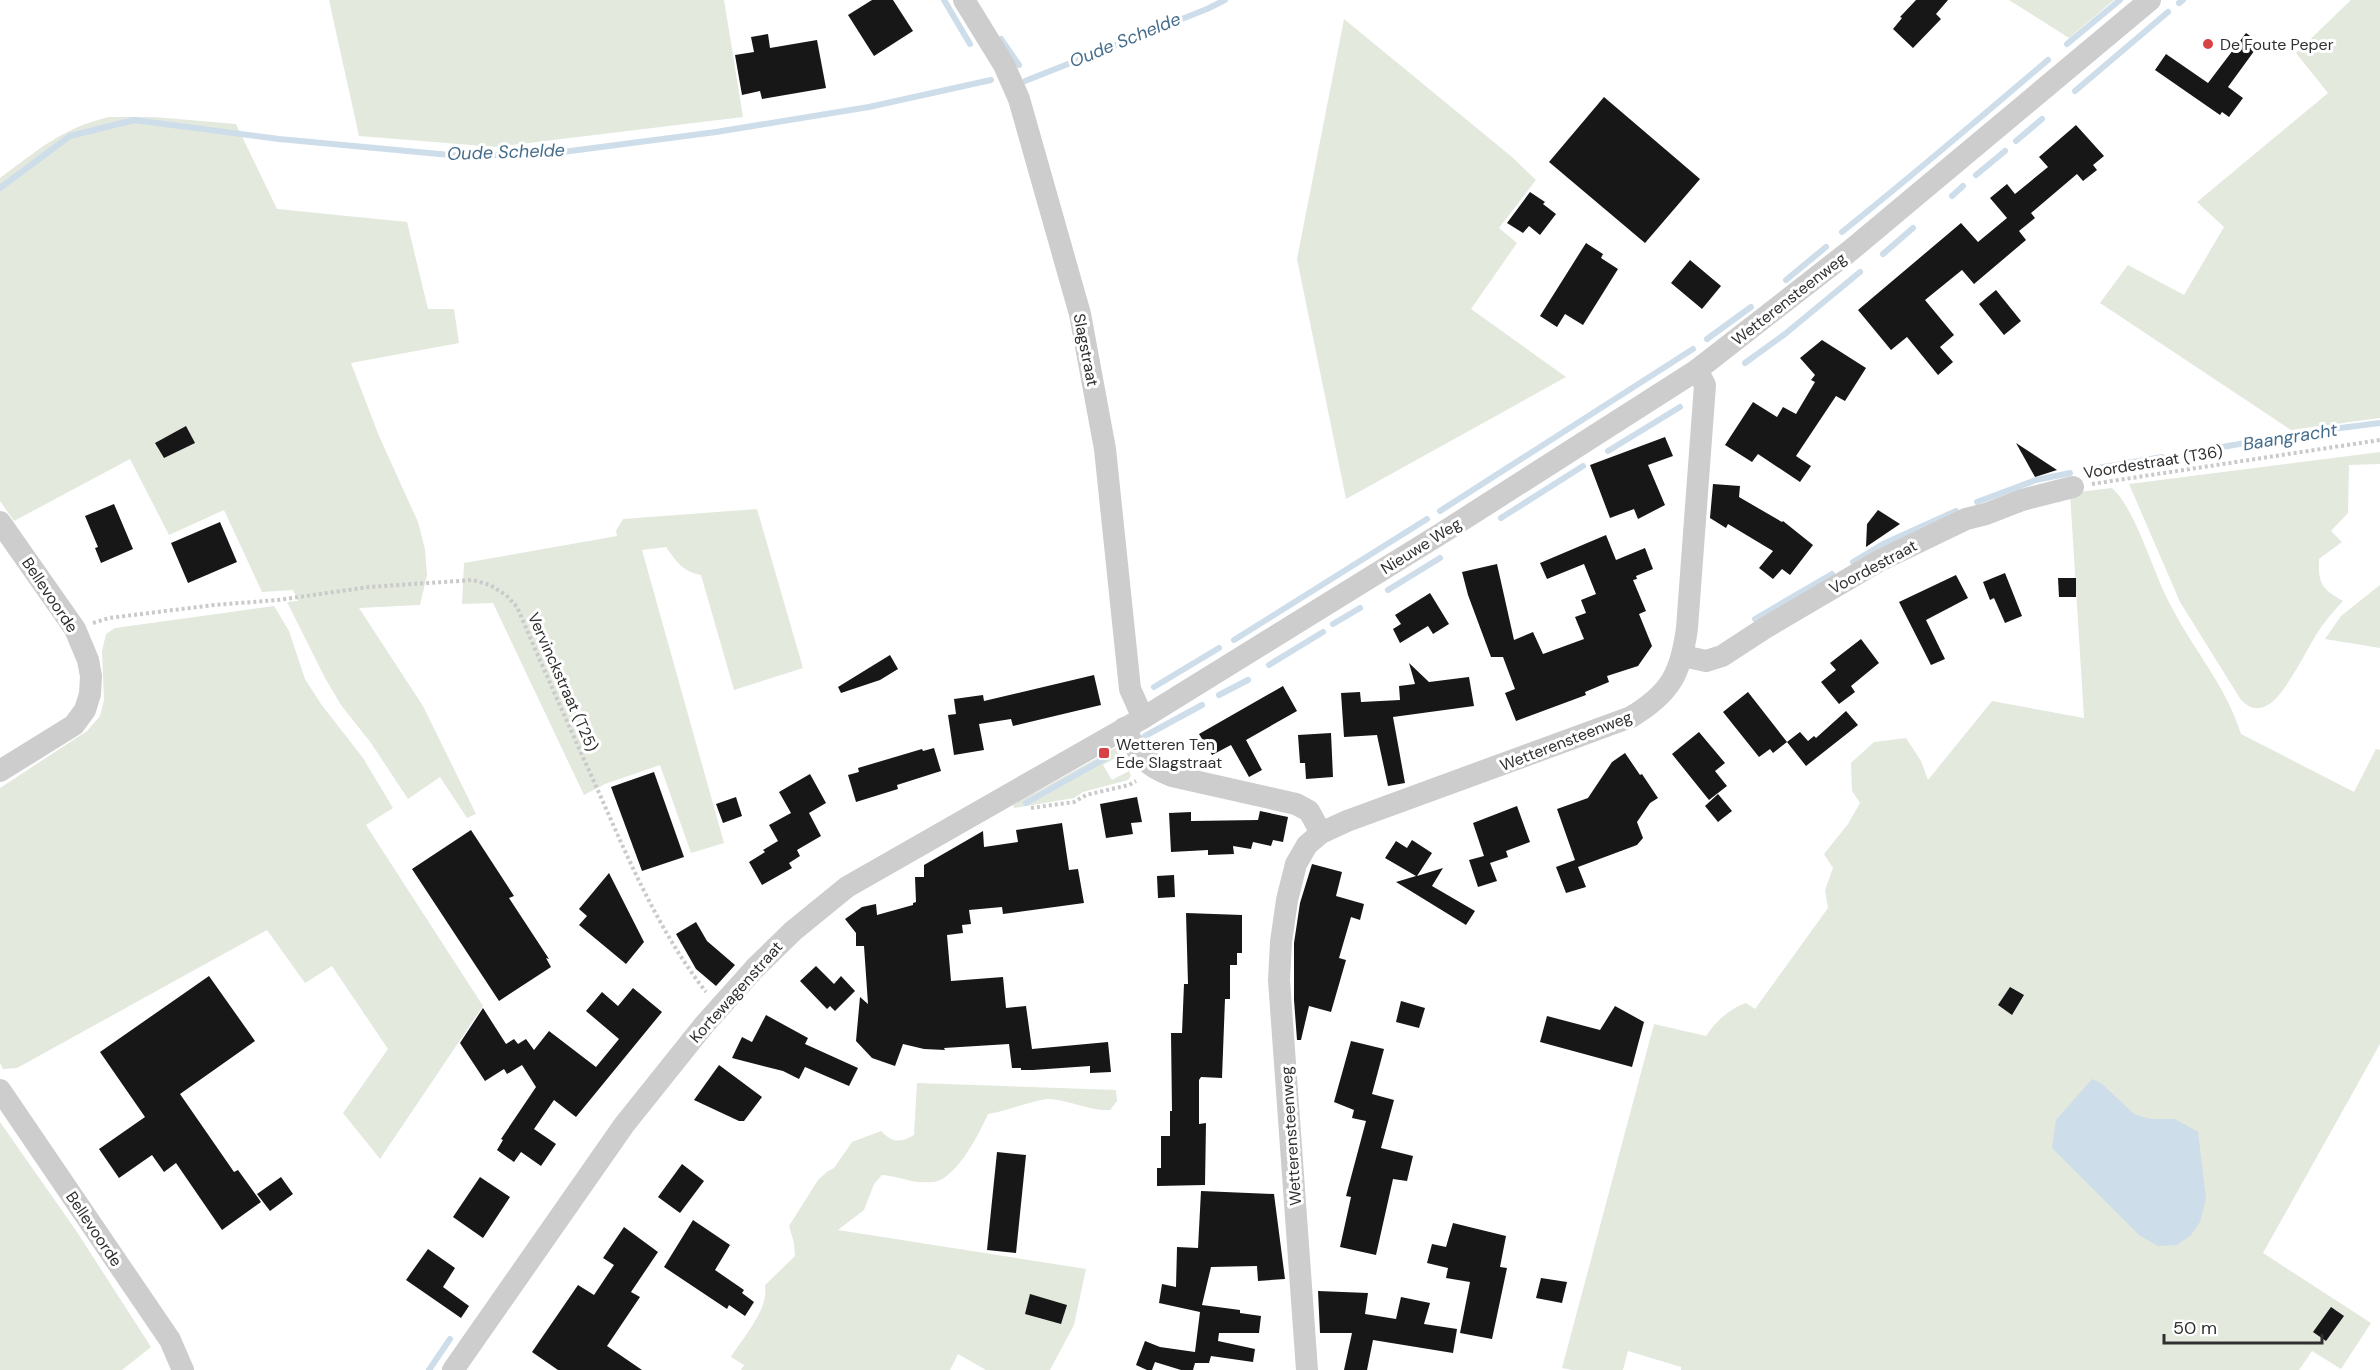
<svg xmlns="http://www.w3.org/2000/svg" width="2380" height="1370" font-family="'DM Sans',sans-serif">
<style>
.green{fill:#e3e9dd}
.water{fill:#ceddea}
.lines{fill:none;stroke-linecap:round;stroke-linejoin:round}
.stream{stroke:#ceddea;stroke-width:6}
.building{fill:#171717}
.path{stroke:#cacaca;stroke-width:4;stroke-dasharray:3 3;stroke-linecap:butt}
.minor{stroke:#cdcdcd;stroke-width:22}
.poi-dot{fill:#d74245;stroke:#fff;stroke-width:2}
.labels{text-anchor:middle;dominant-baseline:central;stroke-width:6;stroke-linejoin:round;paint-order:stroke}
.poi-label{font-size:16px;fill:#303030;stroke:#fff;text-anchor:start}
.street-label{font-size:16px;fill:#303030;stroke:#fff}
.water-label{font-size:18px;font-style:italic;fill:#446d8c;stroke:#fff}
</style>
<rect width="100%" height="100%" fill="#fff"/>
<!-- green -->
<g class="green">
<path d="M329,0H724L743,117L496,147L359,136Z"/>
<path d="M2009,0H2114L2069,38Z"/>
<path d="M2351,0H2380V418L2291,430L2100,303L2128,265L2184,295L2224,227L2197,202L2328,93L2296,53Z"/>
<path d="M1344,19L1512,157L1536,180L1499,228L1517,243L1471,309L1566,377L1346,499L1297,259Z"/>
<path d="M109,117H154L236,124L277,209L407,222L428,309H454L459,343L351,363L379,436L418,522L425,549L427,575L420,605L359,608L423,706L476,814L467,818L440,777L408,799L371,743L341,705L325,678L287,602L298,601L293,590L262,592L224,510L169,535L130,459L14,521L0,501V178C38,150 62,128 109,117Z"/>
<path d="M2380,452V464L2349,465L2348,513L2331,531L2342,542L2319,559C2318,584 2322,589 2343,601C2336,609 2328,617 2322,626C2308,645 2285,698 2266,706C2255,711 2249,707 2241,700L2180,602L2129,484Z"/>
<path d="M2112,488C2135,508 2153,572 2169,602C2191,647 2226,685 2241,734L2354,792L2376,749L2380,750V1044L2263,1253L2371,1323L2341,1369L2312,1351L2299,1370H1681V1367L1628,1351L1623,1370H1573L1562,1368L1654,1024L1706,1036C1716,1021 1729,1009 1746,1003L1755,1009L1828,908L1825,890L1833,868L1824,854L1848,824L1860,803L1852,791L1851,763L1874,742L1906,738L1921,761L1928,780L1992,701L2084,718L2070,493Z"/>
<path d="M757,509L803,668L734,690L701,575C683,572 676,561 666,547L642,550L724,843L691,853L660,765L605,784L584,795L493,603L462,604L464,563L617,536L616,531L623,519Z"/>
<path d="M2380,585V648L2325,639L2341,616Z"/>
<path d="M274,606L289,631L305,679L321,704L363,758L393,808L366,825L483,1006L380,1159L343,1113L388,1049L332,966L305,983L267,930L17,1068L3,1069L0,1063V788L87,731L100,716L104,700L102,651L106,634L115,628Z"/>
<path d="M1117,747L1119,756L1103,765L1112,780L1129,771L1131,776L1128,780L1083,792L1074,798L1014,808L1013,805Z"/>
<path d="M917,1083L1116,1090L1117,1101L1110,1110C1089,1111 1070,1100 1049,1099C1036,1099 1004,1112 988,1114C979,1134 959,1173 938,1181C933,1183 925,1182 919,1182C907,1181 897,1176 882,1175L874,1184L864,1210L838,1230L1086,1269L1074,1325L1050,1370H986L958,1354L950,1370H741L744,1365L731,1357C744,1336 769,1310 765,1285L795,1256L794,1243L789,1226L818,1180L828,1171L834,1168L852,1142L881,1131C893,1143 899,1143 914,1135Z"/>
<path d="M0,1122L77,1232L151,1347L122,1370H0Z"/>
</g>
<!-- water -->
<path class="water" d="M2092,1079L2101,1083L2134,1114L2150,1119H2175L2198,1132L2206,1198L2200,1222L2190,1236L2177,1245L2158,1246L2139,1235L2052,1148L2056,1120Z"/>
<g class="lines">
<!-- stream -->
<g class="stream">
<path d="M944,0L970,44"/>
<path d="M2179,3L2183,0"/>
<path d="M1001,39L1019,65"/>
<path d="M2067,44L2120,0"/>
<path d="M1025,81L1207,9L1225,0"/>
<path d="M2075,91L2168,12"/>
<path d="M2016,141L2042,119"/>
<path d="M1976,175L2005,151"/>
<path d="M0,188L70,136L134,120L279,139L461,156L555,153L716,132L869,107L991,80"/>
<path d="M1952,196L1963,186"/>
<path d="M1842,232C1912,176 1980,118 2048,60"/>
<path d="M1883,254L1913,228"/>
<path d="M1786,280L1826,247"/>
<path d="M1707,339L1751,307"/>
<path d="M1745,363L1785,334L1860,272"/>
<path d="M1608,451L1680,407"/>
<path d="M2199,451L2309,432L2380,423"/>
<path d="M2092,469L2162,457"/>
<path d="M1977,502L2036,480L2070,473"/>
<path d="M1440,511L1693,349"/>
<path d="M1501,518L1583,466"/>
<path d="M1853,562L1883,544L1956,511"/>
<path d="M1388,590L1440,558"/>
<path d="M1755,619L1832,574"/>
<path d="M1333,624L1360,608"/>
<path d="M1234,640L1427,519"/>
<path d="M1269,665L1323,632"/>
<path d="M1154,687L1219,648"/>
<path d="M1219,695L1248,680"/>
<path d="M1156,756L1145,736L1202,705"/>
<path d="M1026,803L1104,759"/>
<path d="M429,1370L450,1339"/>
</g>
</g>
<!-- building -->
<g class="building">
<path d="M872,0H893L913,31L874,56L848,15Z"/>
<path d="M1916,0H1948L1936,14L1941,19L1913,48L1893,29L1902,18L1900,17Z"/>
<path d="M2246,33L2260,43L2228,87L2243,98L2229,117L2222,112L2220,115L2155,70L2166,54L2208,83Z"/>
<path d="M768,34L770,48L817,40L826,88L762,99L760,91L742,95L735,55L754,52L751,37Z"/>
<path d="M1604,97L1700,179L1645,243L1549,162Z"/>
<path d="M2076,125L2104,156L2093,165L2097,170L2083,181L2077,174L2031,213L2035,218L2019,231L2026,240L1974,284L1962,270L1925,300L1954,335L1940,347L1953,362L1938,375L1907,337L1891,350L1858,310L1961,223L1978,242L2007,218L1990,198L2007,184L2015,194L2048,167L2039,157Z"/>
<path d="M1530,192L1545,202L1543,204L1556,214L1540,235L1529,226L1523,233L1507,223Z"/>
<path d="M1586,243L1603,254L1601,258L1618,269L1583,325L1565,314L1557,327L1540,316Z"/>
<path d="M1690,260L1721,286L1702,309L1671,283Z"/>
<path d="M1996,290L2021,321L2004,335L1979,304Z"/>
<path d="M1822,340L1866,368L1845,401L1836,396L1796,456L1811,466L1800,482L1758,454L1752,462L1725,445L1753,402L1777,417L1783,407L1796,414L1815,382L1811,380L1815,375L1800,358Z"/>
<path d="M186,426L195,443L164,458L155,443Z"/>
<path d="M1665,437L1673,456L1648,465L1665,505L1638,519L1634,509L1610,518L1590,465Z"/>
<path d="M2016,443L2057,470L2035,477Z"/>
<path d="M1713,484L1740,486L1739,497L1782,522L1783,521L1813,545L1790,575L1782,569L1773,579L1759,568L1773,551L1728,524L1726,528L1710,518Z"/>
<path d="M114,504L133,549L101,563L95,548L98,547L85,516Z"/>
<path d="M1878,510L1900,524L1866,547L1867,524Z"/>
<path d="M220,522L237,562L188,583L171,543Z"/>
<path d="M1606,535L1616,560L1645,548L1653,569L1636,576L1637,579L1633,580L1646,611L1639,614L1652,646L1638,666L1607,676L1609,682L1585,692L1586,695L1516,721L1505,693L1515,689L1503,657H1491L1468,595L1462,572L1497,564L1514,640L1533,632L1543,654L1584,639L1575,617L1586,613L1581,600L1596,594L1584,564L1547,579L1540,563Z"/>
<path d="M2005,573L2022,616L2005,623L1994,598L1990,600L1983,582Z"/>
<path d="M1956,575L1968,598L1926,620L1945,659L1931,665L1899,602Z"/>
<path d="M2058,578H2076V597H2059Z"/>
<path d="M1430,593L1449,624L1433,634L1428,626L1400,643L1393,629L1401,624L1395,615Z"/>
<path d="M1861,639L1879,663L1851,686L1855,692L1839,704L1821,682L1836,670L1830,663Z"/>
<path d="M890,655L898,669L880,680L841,693L838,687Z"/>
<path d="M1409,663L1429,682L1469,677L1474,706L1393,717L1405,783L1388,786L1377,735L1344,737L1341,693L1360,692L1361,702L1400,700L1399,686L1415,684Z"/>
<path d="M1094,675L1101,705L1013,726L1011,719L979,724L984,750L954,755L948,715L956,714L954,699L983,695L984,701Z"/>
<path d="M1283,686L1297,711L1246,740L1262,770L1249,777L1231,745L1212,755L1199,734Z"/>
<path d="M1748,692L1787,742L1773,753L1770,749L1759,757L1723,712Z"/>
<path d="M1846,711L1858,725L1806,766L1787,742L1800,732L1808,741L1814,736L1816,738Z"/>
<path d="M1699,732L1725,763L1715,771L1727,786L1709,800L1672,754Z"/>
<path d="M1331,733L1333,777L1306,779L1305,763H1300L1298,735Z"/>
<path d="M934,748L941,771L897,785L898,789L856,802L848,775L859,772L858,768L922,749L923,751Z"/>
<path d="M1625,753L1640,775L1642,774L1658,798L1650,803L1637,822L1643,838L1637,845L1578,867L1586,887L1566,893L1556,867L1575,860L1557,809L1588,798L1612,762Z"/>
<path d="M654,772L684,857L642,871L611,787Z"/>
<path d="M810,774L826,803L809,813L821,836L797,850L800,856L789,863L792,868L762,885L749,862L765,852L763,850L778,841L769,825L791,813L779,792Z"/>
<path d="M1718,794L1732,811L1718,822L1705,806Z"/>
<path d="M736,797L742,816L723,823L716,804Z"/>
<path d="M1137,797L1142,822L1131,823L1133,834L1106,838L1100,804Z"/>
<path d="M1517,806L1530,842L1506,851L1508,857L1490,863L1497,881L1478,887L1469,860L1484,856L1473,823Z"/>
<path d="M1260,811L1288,817L1283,842L1273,840L1271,846L1253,842L1251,849L1233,846L1234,854L1208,855V850L1171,852L1169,813L1191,812V821L1258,820Z"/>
<path d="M1062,823L1069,870L1078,869L1084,903L1003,914L1002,907L969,910L971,924L962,925L963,933L947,935L951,981L1003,977L1006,1008L1026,1006L1032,1049L1108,1042L1111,1072L1090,1073V1066L1033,1070H1021V1068H1012L1009,1044L944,1048L945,1050L924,1049L903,1044L895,1066L872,1058L856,1041L860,997L868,1004L864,946H856V933L845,919L862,907L876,904L877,915L913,905V903L916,902L915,877H924V865L983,831L984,847L1018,842L1016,830Z"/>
<path d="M471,830L514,896L509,898L549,959L546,958L551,967L499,1001L412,869Z"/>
<path d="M1412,840L1432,853L1417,876L1443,868L1432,886L1475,911L1466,925L1396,882L1416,876L1385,858L1396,841L1407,848Z"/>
<path d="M1312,864L1342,872L1336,896L1364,904L1360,920L1351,917L1339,958L1346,960L1331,1012L1309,1006L1301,1040H1297L1294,1000V943L1300,903Z"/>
<path d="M609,873L644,942L626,964L579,925L587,916L579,909Z"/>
<path d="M1174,875L1175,897L1158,898L1157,876Z"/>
<path d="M1186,913L1242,915V953H1237V965H1230V999H1225L1222,1078L1201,1077L1199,1080V1124L1206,1123L1205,1185L1157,1186V1168H1161V1136H1170V1111H1172L1171,1033H1182L1184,984H1188Z"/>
<path d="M696,922L707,941L735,965L716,986L696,969L676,934Z"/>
<path d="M816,966L834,984L841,976L855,991L835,1011L830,1006L827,1009L800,981Z"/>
<path d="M209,976L255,1041L180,1094L234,1172L238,1170L261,1202L222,1230L176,1163L164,1172L152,1155L119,1178L99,1149L145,1117L100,1052Z"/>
<path d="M2010,987L2024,995L2012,1015L1998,1005Z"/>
<path d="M633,988L662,1012L576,1117L554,1100L534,1129L556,1144L541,1166L521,1152L514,1162L497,1150L503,1140L501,1139L536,1087L522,1065L507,1074L504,1069L485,1081L460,1043L483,1008L506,1044L514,1039L518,1044L526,1039L534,1050L549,1031L596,1067L619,1039L586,1011L602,992L618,1006Z"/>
<path d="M1401,1001L1425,1008L1419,1028L1396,1022Z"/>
<path d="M1615,1006L1644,1022L1632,1067L1540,1042L1547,1016L1600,1030Z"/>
<path d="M766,1015L808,1038L805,1044L858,1068L849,1086L805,1067L799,1079L783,1071L732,1058L742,1037L752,1042Z"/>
<path d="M1351,1041L1384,1049L1372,1094L1394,1100L1381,1148L1413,1156L1407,1181L1393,1179L1376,1255L1340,1247L1351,1197L1346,1196L1366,1121L1352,1118L1354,1110L1334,1102Z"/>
<path d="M719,1065L762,1097L744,1121H739L694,1100Z"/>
<path d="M997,1152L1026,1155L1016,1253L987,1250Z"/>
<path d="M682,1164L704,1181L680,1213L658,1197Z"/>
<path d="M281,1177L293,1194L270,1211L257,1194Z"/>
<path d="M480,1177L510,1197L483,1238L453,1217Z"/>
<path d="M1201,1191L1274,1194L1285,1279L1258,1281L1257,1266L1211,1267L1202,1305L1240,1310V1313L1261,1316L1259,1333H1219L1218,1341L1255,1349L1253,1362L1211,1356L1209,1363H1195L1193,1370H1181L1155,1362L1152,1370H1147L1136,1365L1145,1341L1160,1347L1195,1352L1200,1312L1159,1303L1162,1284L1176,1287L1177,1247L1198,1248Z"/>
<path d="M693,1220L730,1245L715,1270L744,1290L742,1293L754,1302L745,1316L729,1305L727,1309L664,1267Z"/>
<path d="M1453,1223L1506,1236L1500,1267L1507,1268L1492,1339L1460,1333L1470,1282L1446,1278L1448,1268L1427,1263L1432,1244L1446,1247Z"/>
<path d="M624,1227L658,1252L631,1292L640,1297L607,1346L642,1370H558L532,1352L578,1285L594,1295L614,1265L603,1258Z"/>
<path d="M428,1249L455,1268L443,1287L469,1306L461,1318L406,1280Z"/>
<path d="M1541,1278L1567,1282L1562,1303L1536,1298Z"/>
<path d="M1318,1291L1368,1293L1365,1314L1396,1319L1401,1297L1430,1303L1424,1324L1457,1329L1453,1353L1373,1340L1367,1370H1344L1352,1333H1320Z"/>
<path d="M1030,1294L1067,1305L1061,1324L1025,1314Z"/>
<path d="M2331,1307L2344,1316L2326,1341L2313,1332Z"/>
</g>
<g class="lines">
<!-- path -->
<g class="path">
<path d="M2092,484L2380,440"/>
<path d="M93,623L109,618L214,605L278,600L369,587L473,580L490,585L506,595L517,607C544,670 572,733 600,795C630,863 660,933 706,992"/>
<path d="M1031,808L1074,802L1086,795L1129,785L1136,781"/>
</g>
<!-- minor -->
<g class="minor">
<path d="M964,0L1004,65L1019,99L1080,314L1105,449L1130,689L1143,718"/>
<path d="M0,522L75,629L88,660L91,676L90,694L85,710L74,725L0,771"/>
<path d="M1683,656L1706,661L1722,656L1765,628L1879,561L1966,519L1986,514L2022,500L2073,487"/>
<path d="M1124,728C1141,755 1141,764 1172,776L1296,804L1309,811L1321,833"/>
<path d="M0,1090L170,1340L183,1370"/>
<path d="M453,1370L624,1125L704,1025L755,968L793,931L847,887L1143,718L1442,533L1697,370L1851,250L2150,0"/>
<path d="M1307,1370L1279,980L1281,942L1287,900L1296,864L1307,845L1321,833L1347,821L1631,717C1671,693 1681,673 1687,628L1705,385L1697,370"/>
</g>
</g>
<!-- markers -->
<g class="poi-dot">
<circle cx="2208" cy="44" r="6"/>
<rect x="1098" y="747" width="12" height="12" rx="3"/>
</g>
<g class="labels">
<!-- poi labels -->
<g class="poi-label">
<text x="2220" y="44">De Foute Peper</text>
<text x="1116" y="744">Wetteren Ten<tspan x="1116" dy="18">Ede Slagstraat</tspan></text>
</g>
<!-- street labels -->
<g class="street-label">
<text transform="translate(1789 299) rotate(-38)">Wetterensteenweg</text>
<text transform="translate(1086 350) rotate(79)">Slagstraat</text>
<text transform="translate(2153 462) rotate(-9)">Voordestraat (T36)</text>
<text transform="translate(1421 546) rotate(-32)">Nieuwe Weg</text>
<text transform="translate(1873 567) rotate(-28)">Voordestraat</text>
<text transform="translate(50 595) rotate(56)">Bellevoorde</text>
<text transform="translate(563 682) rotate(66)">Vervinckstraat (T25)</text>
<text transform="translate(1566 741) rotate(-21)">Wetterensteenweg</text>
<text transform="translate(736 992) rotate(-48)">Kortewagenstraat</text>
<text transform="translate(1291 1136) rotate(-94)">Wetterensteenweg</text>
<text transform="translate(94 1229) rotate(56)">Bellevoorde</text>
</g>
<!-- water labels -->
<g class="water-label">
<text transform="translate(1125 40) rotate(-22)">Oude Schelde</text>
<text transform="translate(506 152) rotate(-2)">Oude Schelde</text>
<text transform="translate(2290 437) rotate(-9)">Baangracht</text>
</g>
</g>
<!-- scale -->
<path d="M2164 1334v9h158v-9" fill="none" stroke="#303030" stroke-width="3"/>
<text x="2173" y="1334" font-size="18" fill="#303030" stroke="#ffffff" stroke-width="4.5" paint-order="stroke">50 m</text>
</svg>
